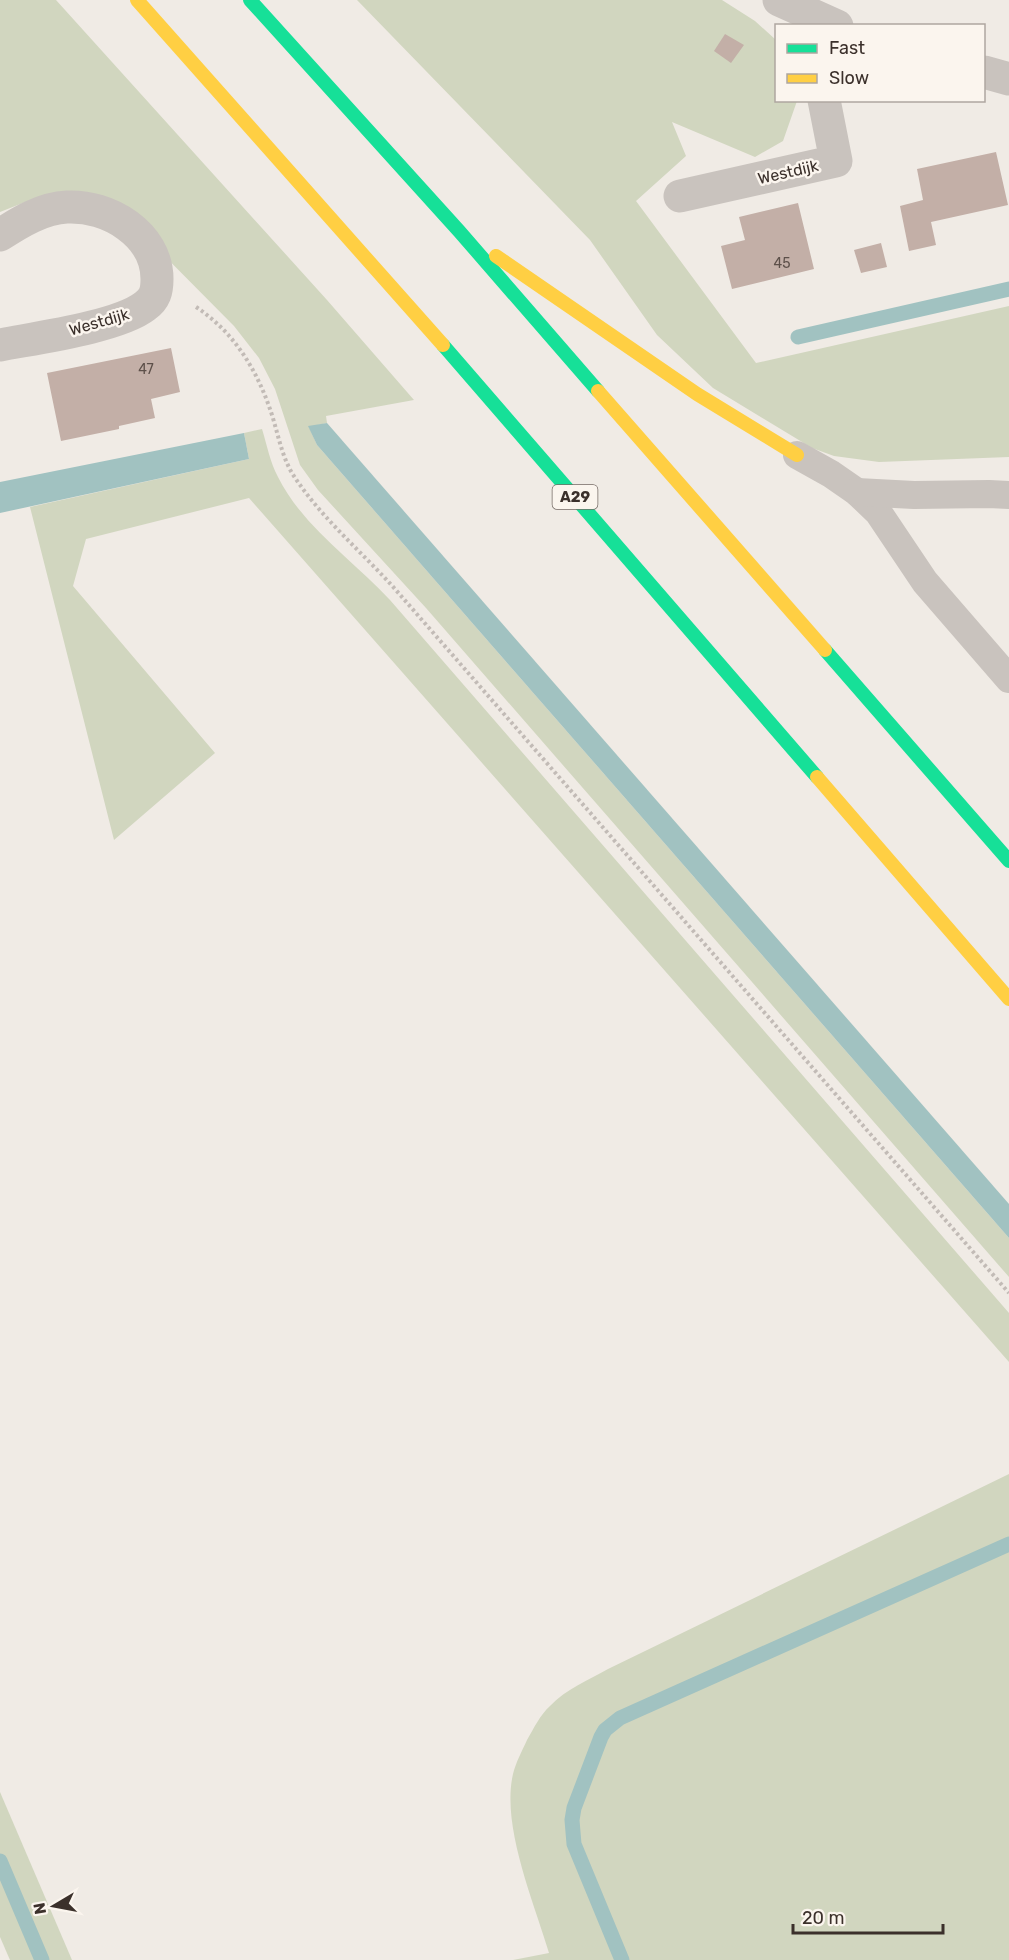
<svg xmlns="http://www.w3.org/2000/svg" width="1009" height="1960" font-family="Rubik,sans-serif">
<style>
.green{fill:#d1d6bf}
.water{fill:#a1c2c1}
.lines{fill:none;stroke-linecap:round;stroke-linejoin:round}
.stream{stroke:#a1c2c1;stroke-width:15}
.building{fill:#c3afa7}
.path{stroke:#c2bbb6;stroke-width:4;stroke-dasharray:3 3;stroke-linecap:butt}
.lane{stroke:#c9c3be;stroke-width:28}
.street{stroke:#c9c3be;stroke-width:33}
.fast{stroke:#16e098;stroke-width:14}
.slow{stroke:#ffcf43;stroke-width:14}
.labels{text-anchor:middle;dominant-baseline:central;stroke-width:5;stroke-linejoin:round;paint-order:stroke}
.number-label{font-size:14px;fill:#5d504a}
.shield{fill:#fbf5ee;stroke:#756b66;stroke-width:1.5}
.shield-label{font-size:15px;font-weight:bold;fill:#3b302b}
.street-label{font-size:16px;fill:#3b302b;stroke:#fbf5ee}
</style>
<rect width="100%" height="100%" fill="#f0ebe5"/>
<!-- green -->
<g class="green">
<path d="M0,0H56L327,300L414,400L326,416L327,423L309,427L317,445L1009,1238V1277L426,608L318,490L300,465L275,389L259,358L234,326L122,213L33,199L0,212Z"/>
<path d="M357,0H722L755,21L776,40V100L797,101L783,141L755,157L672,122L686,156L636,201L756,363L1009,306V457L879,462L834,456L812,448L713,388L657,335L590,240Z"/>
<path d="M262,429C267,445 270,462 278,477C303,527 353,560 390,600L1009,1313V1362L249,498L86,539L73,586L215,753L114,840L30,507L249,459L244,433Z"/>
<path d="M1009,1474V1960H513L549,1953C534,1902 501,1826 513,1774C516,1762 522,1751 527,1740C534,1728 540,1715 550,1706C566,1689 589,1680 608,1669Z"/>
<path d="M0,1792L72,1960H10L0,1937Z"/>
</g>
<!-- water -->
<g class="water">
<path d="M327,423L1009,1204V1238L317,445L308,426Z"/>
<path d="M244,433L249,459L0,513V482Z"/>
</g>
<g class="lines">
<!-- stream -->
<g class="stream">
<path d="M798,337L1009,289"/>
<path d="M0,1861L42,1960"/>
<path d="M622,1960L574,1844L572,1820L574,1808L601,1737L605,1730L620,1718L1009,1544"/>
</g>
</g>
<!-- building -->
<g class="building">
<path d="M725,34L744,45L731,63L714,51Z"/>
<path d="M996,152L1008,205L931,222L936,245L909,251L900,206L923,200L917,169Z"/>
<path d="M798,203L814,269L732,289L721,246L745,240L739,217Z"/>
<path d="M881,243L887,267L861,273L854,250Z"/>
<path d="M171,348L180,392L151,399L155,418L119,426V429L61,441L47,373Z"/>
</g>
<g class="lines">
<!-- path -->
<path class="path" d="M196,307C234,332 257,370 271,412C278,433 281,454 292,473C319,516 361,551 395,589L1009,1293"/>
<!-- lane -->
<g class="lane">
<path d="M797,455L831,474L857,492L878,512L925,582L1009,679"/>
<path d="M857,492L914,495L989,494L1009,495"/>
</g>
<!-- street -->
<g class="street">
<path d="M779,0L837,26"/>
<path d="M984,72L1009,79"/>
<path d="M680,196L836,161L824,100"/>
<path d="M0,235C20,222 43,208 67,207C108,205 157,234 157,279C157,291 155,299 145,306C118,327 36,338 0,345"/>
</g>
<!-- fast -->
<g class="fast">
<path d="M250,0L459,231L598,391"/>
<path d="M443,345L817,777"/>
<path d="M825,650L1009,861"/>
</g>
<!-- slow -->
<g class="slow">
<path d="M137,0L443,345"/>
<path d="M496,256L697,394L797,455"/>
<path d="M598,391L825,650"/>
<path d="M817,777L1009,999"/>
</g>
</g>
<g class="labels">
<!-- number labels -->
<g class="number-label">
<text x="782" y="263">45</text>
<text x="146" y="369">47</text>
</g>
<!-- shield labels -->
<rect class="shield" x="552.5" y="485" width="45" height="24" rx="4.5"/>
<g class="shield-label">
<text x="575" y="497">A29</text>
</g>
<!-- street labels -->
<g class="street-label">
<text transform="translate(788 172) rotate(-13)">Westdijk</text>
<text transform="translate(99 322) rotate(-16)">Westdijk</text>
</g>
</g>
<!-- legend -->
<rect x="775" y="24" width="210" height="78" fill="#fbf5ee" stroke="#aea6a0" stroke-width="1.5"/>
<rect x="787" y="44" width="30" height="9" fill="#16e098" stroke="#aea6a0" stroke-width="1.5"/>
<text x="829" y="54" font-size="18" fill="#3b302b">Fast</text>
<rect x="787" y="74" width="30" height="9" fill="#ffcf43" stroke="#aea6a0" stroke-width="1.5"/>
<text x="829" y="84" font-size="18" fill="#3b302b">Slow</text>
<!-- north arrow -->
<g transform="translate(54 1906) rotate(260)" stroke="#fbf5ee" stroke-width="4.5" paint-order="stroke">
<path d="M0-4.5L10 22L0 15L-10 22Z" fill="#3b302b"/>
<text y="-9" font-size="16" font-weight="bold" text-anchor="middle" fill="#3b302b">N</text>
</g>
<!-- scale -->
<path d="M793 1924v9h150v-9" fill="none" stroke="#3b302b" stroke-width="3"/>
<text x="802" y="1924" font-size="18" fill="#3b302b" stroke="#fbf5ee" stroke-width="4.5" paint-order="stroke">20 m</text>
</svg>
